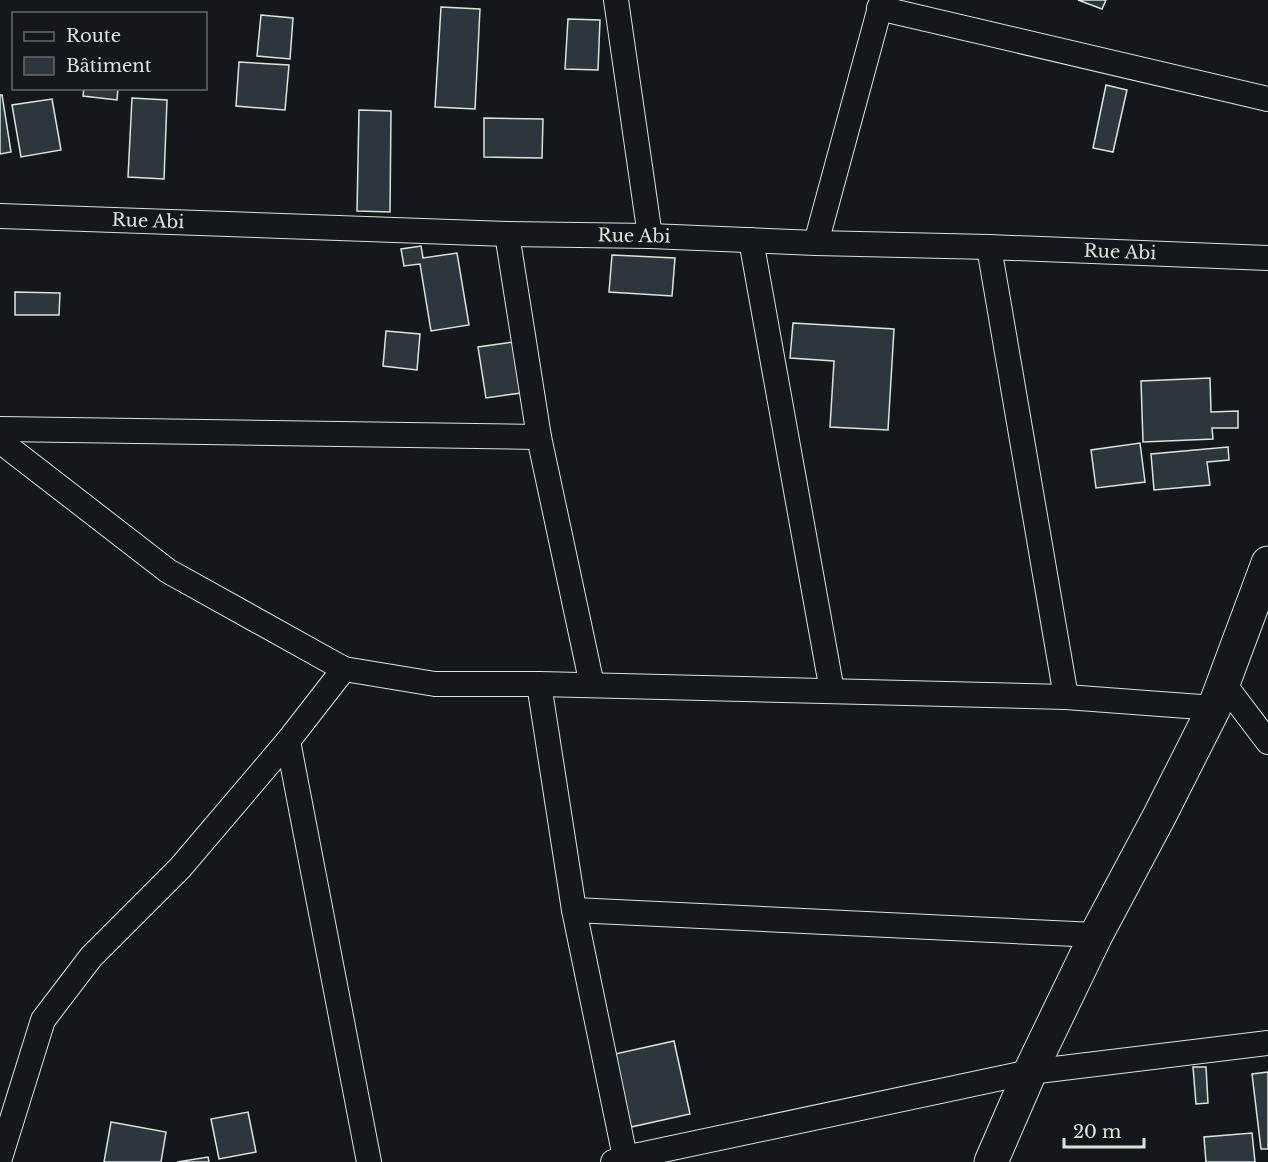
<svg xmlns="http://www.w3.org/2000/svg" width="1268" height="1162" font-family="'Libre Baskerville',serif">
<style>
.building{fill:#2c363c;stroke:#d8e6dc;stroke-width:1.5}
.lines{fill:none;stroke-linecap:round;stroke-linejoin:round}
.street-casing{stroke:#d8e6dc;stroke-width:26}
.secondary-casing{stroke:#d8e6dc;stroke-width:35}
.street{stroke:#14181c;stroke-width:24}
.secondary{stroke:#14181c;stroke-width:33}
.labels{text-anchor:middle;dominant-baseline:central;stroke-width:4.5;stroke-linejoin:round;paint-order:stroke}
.street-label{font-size:18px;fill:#d8e6dc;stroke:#14181c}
</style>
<rect width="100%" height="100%" fill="#14181c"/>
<!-- building -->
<g class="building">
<path d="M1078,0H1106L1102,9Z"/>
<path d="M441,7L480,9L475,109L435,107Z"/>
<path d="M261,15L293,18L290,59L257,56Z"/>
<path d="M568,19L600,20L598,70L565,69Z"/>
<path d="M239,62L289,65L285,110L236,106Z"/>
<path d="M1106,85L1127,90L1113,152L1093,148Z"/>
<path d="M84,88H118L117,100L83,96Z"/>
<path d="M0,95H2L11,152L0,154Z"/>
<path d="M132,98L167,100L164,179L128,177Z"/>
<path d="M52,99L61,150L21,157L12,105Z"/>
<path d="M359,110L391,111L390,212L357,211Z"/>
<path d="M484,118L543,119L542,158L484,157Z"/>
<path d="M421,246L423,258L457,253L469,325L431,331L420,264L404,266L401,249Z"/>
<path d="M612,255L675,258L672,296L609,292Z"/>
<path d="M15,292L60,293L59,315H15Z"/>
<path d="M793,323L894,329L888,430L830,427L834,361L790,358Z"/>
<path d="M386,331L420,334L417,370L383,366Z"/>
<path d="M513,342L521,393L486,398L478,347Z"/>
<path d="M1210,378L1211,412L1238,411V428H1212L1213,439L1143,442L1141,381Z"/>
<path d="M1140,443L1145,482L1096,488L1091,450Z"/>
<path d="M1228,447L1229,460L1207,462L1210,485L1154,490L1151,454Z"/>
<path d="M674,1041L690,1114L631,1127L615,1054Z"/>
<path d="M1193,1067H1206L1208,1103L1196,1104Z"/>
<path d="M1268,1072V1149H1261L1252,1074Z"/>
<path d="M248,1112L256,1152L219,1159L211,1119Z"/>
<path d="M111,1122L166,1132L161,1162H104Z"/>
<path d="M1252,1133L1255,1162H1206L1204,1137Z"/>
<path d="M208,1157L209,1162H177Z"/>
</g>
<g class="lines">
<defs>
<g id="street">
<path d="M616,0L650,236"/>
<path d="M879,8L1268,99"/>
<path d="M0,216L507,234L650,236L816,243L989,247L1268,258"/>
<path d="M507,234L539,437L592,685"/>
<path d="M751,240L832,691"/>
<path d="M816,243L882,0"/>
<path d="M989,247L1066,697"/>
<path d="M0,429L539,437"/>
<path d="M0,441L168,571L344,669"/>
<path d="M539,684L574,910L626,1162"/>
<path d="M1224,684L1268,742"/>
<path d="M288,741L369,1162"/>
<path d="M574,910L1096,935"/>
<path d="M0,1158L43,1020L91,957L180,868L288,741L344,669L435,684H539L1066,697L1214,708"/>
<path d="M613,1162L625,1158L1030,1072L1268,1043"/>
</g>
<path id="secondary" d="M991,1162L1030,1072L1096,935L1160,815L1214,708L1268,563"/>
</defs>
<!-- street casing -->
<use href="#street" class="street-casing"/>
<!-- secondary casing -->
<use href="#secondary" class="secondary-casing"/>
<!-- street -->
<use href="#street" class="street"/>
<!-- secondary -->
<use href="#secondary" class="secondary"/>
</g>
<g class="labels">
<!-- street labels -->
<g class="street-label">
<text transform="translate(148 221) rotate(2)">Rue Abi</text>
<text transform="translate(634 236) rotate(1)">Rue Abi</text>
<text transform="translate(1120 252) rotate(2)">Rue Abi</text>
</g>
</g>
<!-- legend -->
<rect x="12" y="12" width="195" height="78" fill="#14181c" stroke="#626a69" stroke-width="1.5"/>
<rect x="24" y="32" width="30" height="9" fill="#14181c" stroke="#626a69" stroke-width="1.5"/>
<text x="66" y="42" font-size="18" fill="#d8e6dc">Route</text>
<rect x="24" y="57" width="30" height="18" fill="#2c363c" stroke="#626a69" stroke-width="1.5"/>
<text x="66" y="72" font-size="18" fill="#d8e6dc">Bâtiment</text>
<!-- scale -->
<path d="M1064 1138v9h80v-9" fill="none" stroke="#d8e6dc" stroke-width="3"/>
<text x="1073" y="1138" font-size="18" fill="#d8e6dc" stroke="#14181c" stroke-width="4.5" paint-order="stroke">20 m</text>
</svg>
